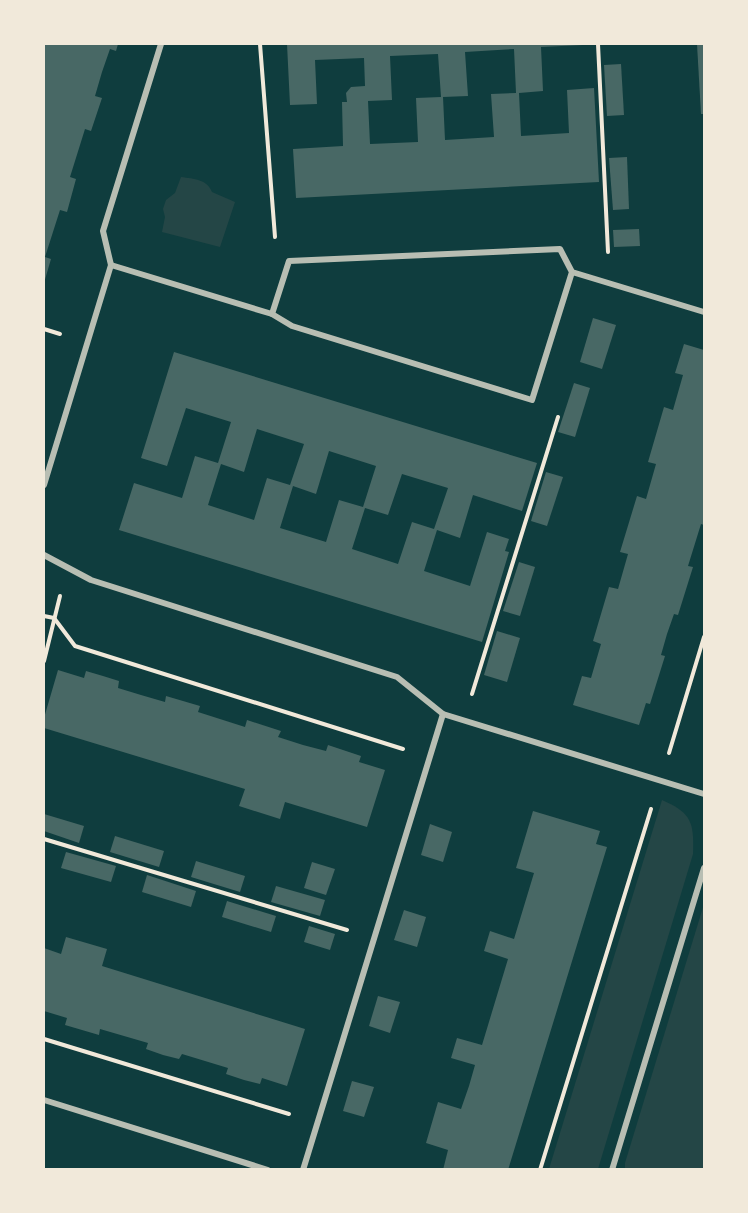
<svg xmlns="http://www.w3.org/2000/svg" width="748" height="1213" font-family="Quicksand,sans-serif">
<style>
.green{fill:#244646}
.building{fill:#486865;fill-rule:evenodd}
.lines{fill:none;stroke-linecap:round;stroke-linejoin:round}
.path{stroke:#f1e9da;stroke-width:4}
.minor{stroke:#b8beb3;stroke-width:6}
</style>
<rect width="100%" height="100%" fill="#0f3d3e"/>
<!-- green -->
<g class="green">
<path d="M181,177C194,179 207,179 212,192L235,202L220,247L162,232L165,217L163,209L166,200L175,193Z"/>
<path d="M662,800C692,813 694,823 693,854L598,1169H549Z"/>
<path d="M704,904V1169H625V1163Z"/>
</g>
<!-- building -->
<g class="building">
<path d="M44,44H118L116,51L110,49L102,72L95,96L102,98L91,131L85,129L70,177L76,179L67,212L60,210L45,257L51,259L44,283Z"/>
<path d="M287,44H583V45L541,47L543,91L519,93L521,136L569,133L567,90L594,88L599,182L296,198L293,149L343,146L342,102H347L346,93L351,87L365,86L364,58L315,60L317,104L290,105ZM514,49L516,93L491,94L494,137L445,140L443,97L468,96L465,52ZM438,54L441,97L416,98L418,142L370,144L368,101L392,100L390,56Z"/>
<path d="M697,44H704V114H701Z"/>
<path d="M621,64L624,115L607,116L604,65Z"/>
<path d="M627,157L629,209L613,210L609,158Z"/>
<path d="M639,229L640,246L614,247L613,230Z"/>
<path d="M593,318L616,325L602,369L580,362Z"/>
<path d="M684,344L704,350V525L701,524L688,566L693,567L678,615L674,614L667,634L661,655L665,656L650,704L646,703L639,725L573,705L582,676L591,678L601,644L593,641L609,587L618,589L628,554L620,552L637,496L646,499L656,464L648,462L664,407L673,410L683,375L675,373Z"/>
<path d="M174,352L537,463L522,511L473,495L460,538L437,530L424,571L470,586L487,532L509,539L505,551L509,552L482,642L119,530L134,483L182,498L195,456L218,463L231,422L186,408L167,466L141,458ZM257,429L304,444L290,485L267,478L254,520L208,505L221,464L244,472ZM329,451L376,466L363,507L339,500L326,542L280,528L293,486L316,494ZM402,474L448,488L434,529L412,522L398,564L352,549L365,508L388,515Z"/>
<path d="M574,383L590,388L575,437L558,432Z"/>
<path d="M546,472L563,477L547,526L531,521Z"/>
<path d="M519,562L535,567L520,616L503,611Z"/>
<path d="M497,631L520,638L507,682L484,675Z"/>
<path d="M58,670L84,678L86,671L103,676L119,681L118,688L141,695L165,702L166,696L200,706L198,712L245,727L247,720L281,731L278,737L303,745L326,751L328,745L361,756L359,762L385,770L367,827L285,802L280,819L239,806L245,789L44,728V718Z"/>
<path d="M533,811L600,831L596,844L607,847L508,1170H443L448,1150L426,1143L438,1102L461,1109L469,1086L475,1065L451,1058L457,1038L482,1045L508,959L484,951L490,931L514,939L534,873L516,868Z"/>
<path d="M44,814L84,826L79,843L44,831Z"/>
<path d="M430,824L452,832L443,862L421,855Z"/>
<path d="M115,836L164,851L159,867L110,852Z"/>
<path d="M66,852L116,866L111,882L61,868Z"/>
<path d="M196,861L245,876L240,892L191,877Z"/>
<path d="M312,862L335,869L326,895L304,888Z"/>
<path d="M147,875L196,891L191,907L142,892Z"/>
<path d="M276,886L325,900L320,916L271,902Z"/>
<path d="M227,901L276,916L271,932L222,917Z"/>
<path d="M404,910L426,917L417,947L394,940Z"/>
<path d="M309,926L335,934L330,950L304,942Z"/>
<path d="M66,937L107,949L102,966L305,1029L287,1086L262,1078L260,1084L244,1080L226,1074L228,1068L182,1054L179,1059L163,1055L146,1049L148,1043L100,1029L99,1035L65,1025L67,1018L44,1011V948L61,954Z"/>
<path d="M378,996L400,1002L390,1033L369,1026Z"/>
<path d="M352,1081L374,1087L364,1117L343,1111Z"/>
</g>
<g class="lines">
<!-- path -->
<g class="path">
<path d="M260,44L275,237"/>
<path d="M598,44L608,252"/>
<path d="M44,329L60,334"/>
<path d="M44,616L54,618L75,646L403,749"/>
<path d="M44,661L60,596"/>
<path d="M472,694L558,417"/>
<path d="M669,753L704,637"/>
<path d="M44,839L347,930"/>
<path d="M44,1039L289,1114"/>
<path d="M540,1170L651,809"/>
</g>
<!-- minor -->
<g class="minor">
<path d="M111,265L272,314"/>
<path d="M572,272L532,400L292,326L272,314L289,261L560,249L572,272L704,312"/>
<path d="M44,485L111,265L103,231L161,44"/>
<path d="M44,555L91,580L397,677L443,714L704,794"/>
<path d="M44,1100L268,1170"/>
<path d="M303,1170L443,714"/>
<path d="M612,1170L704,868"/>
</g>
</g>
<!-- border -->
<rect width="748" height="1213" fill="none" stroke="#f1e9da" stroke-width="90"/>
</svg>
